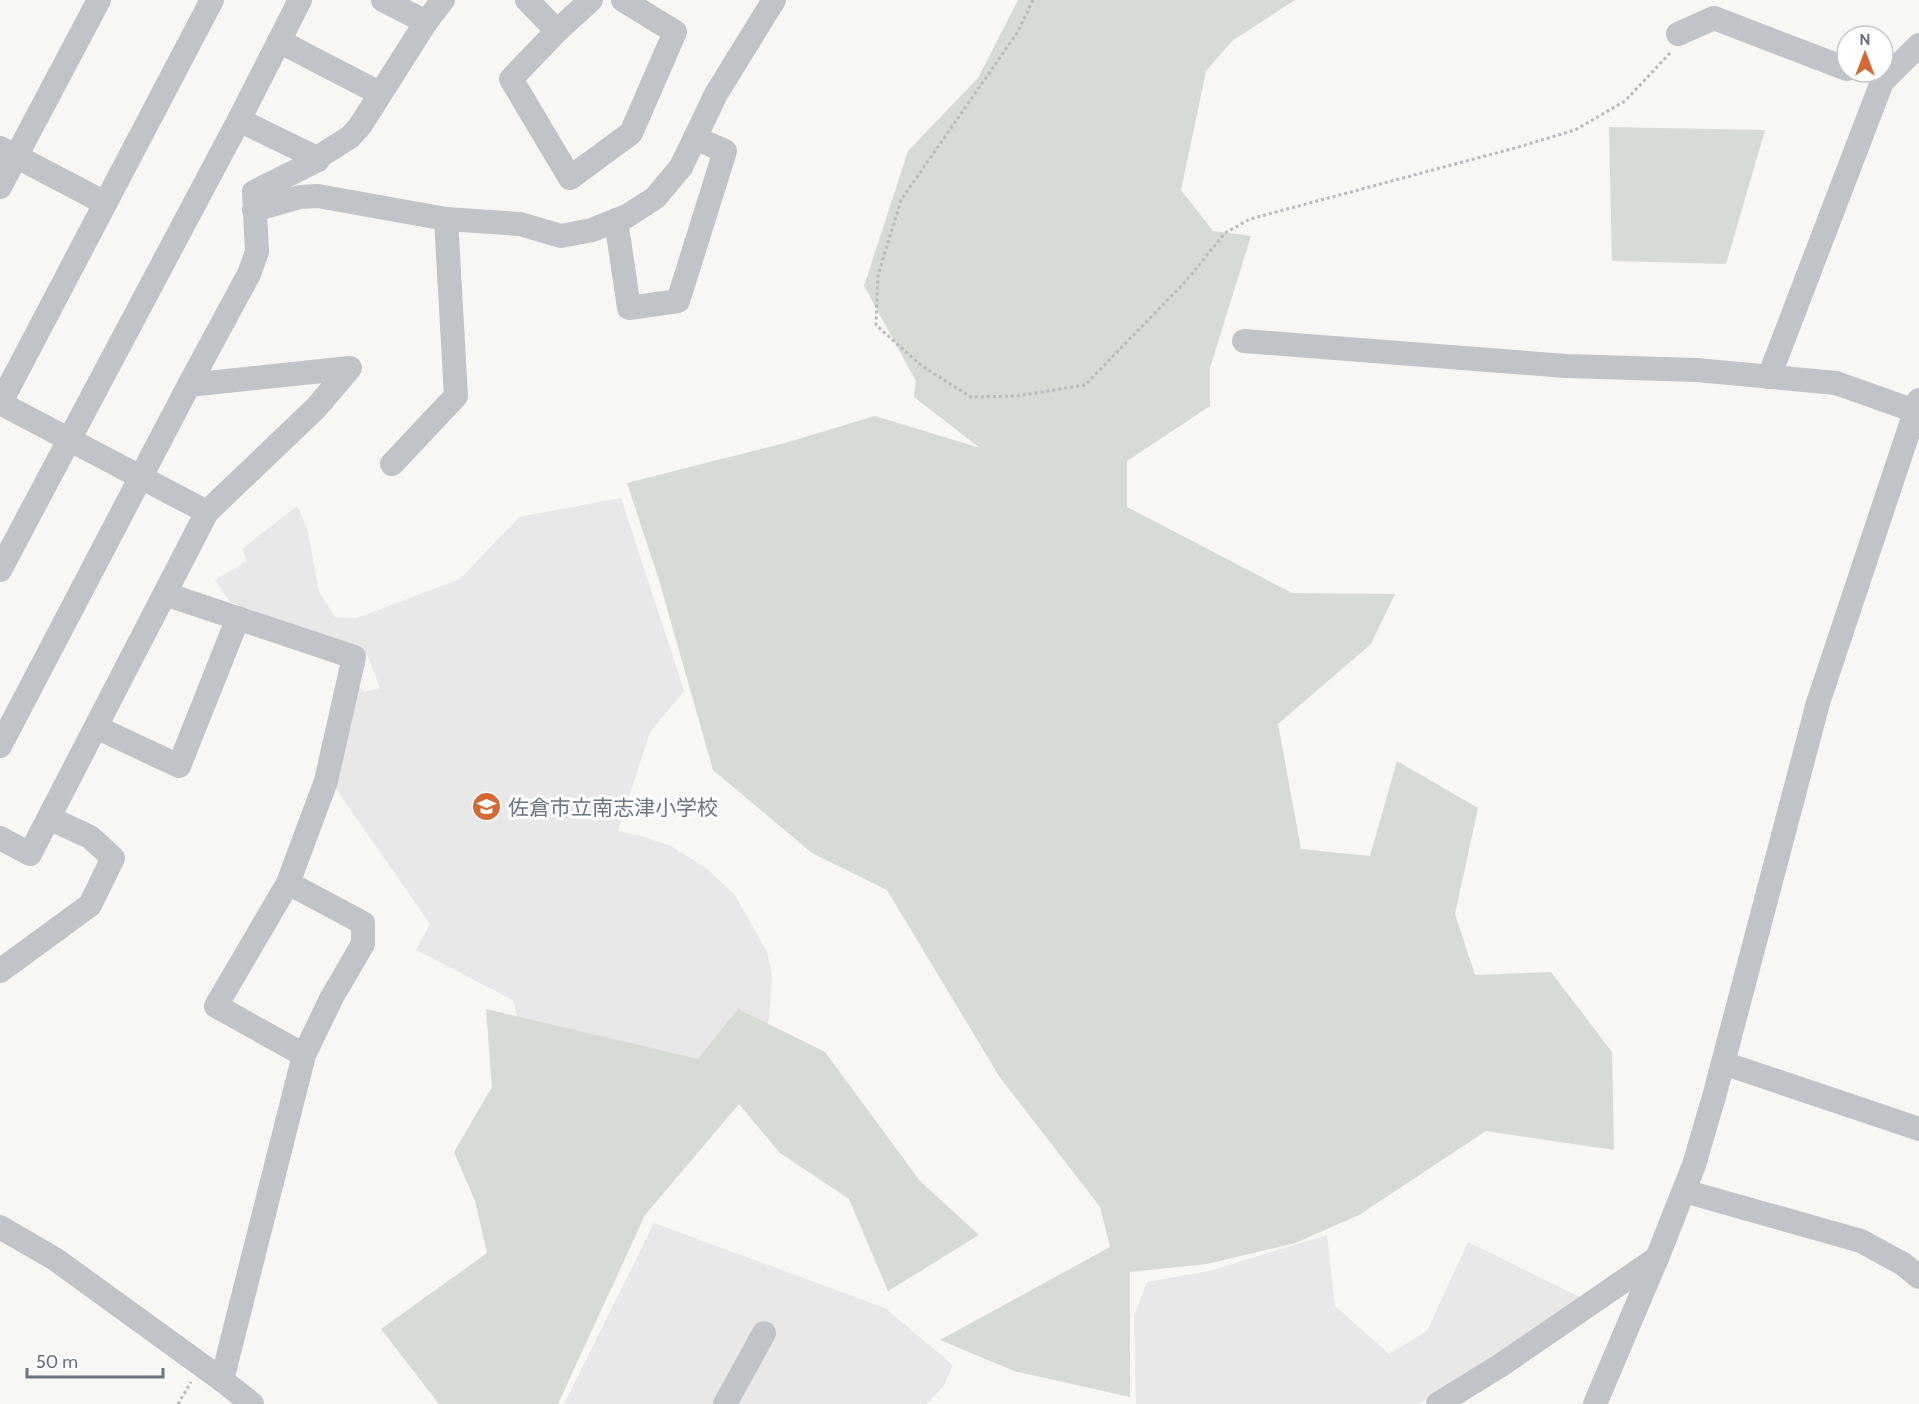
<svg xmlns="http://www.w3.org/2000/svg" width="1919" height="1404" font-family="Cabin,'Noto Sans JP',sans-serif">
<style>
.built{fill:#e7e8e7}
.green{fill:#d6dbd4}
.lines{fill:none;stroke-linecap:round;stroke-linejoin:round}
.path{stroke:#b8bbbd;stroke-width:3;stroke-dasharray:3 3;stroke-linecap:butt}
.minor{stroke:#c0c3c7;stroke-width:24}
.labels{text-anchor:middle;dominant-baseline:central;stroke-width:6;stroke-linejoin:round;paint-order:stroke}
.poi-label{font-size:21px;fill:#687582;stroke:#fff;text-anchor:start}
</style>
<rect width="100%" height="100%" fill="#f7f7f4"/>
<!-- built -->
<g class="built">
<path d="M621,498L684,691L650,732L618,831L641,836L671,846L706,868L735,895L767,952L772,975L769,1021L748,1059L705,1076L520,1029L513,1000L416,950L430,924L332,783L359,687L365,692L380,688L367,654L230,602L215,580L247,561L242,549L297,506L307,528L319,592L335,617L357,618L460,579L519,517Z"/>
<path d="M654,1223L885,1308L953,1365L943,1387L926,1404H564Z"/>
<path d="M1327,1235L1335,1306L1389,1354L1427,1331L1468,1242L1588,1301L1526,1336L1420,1404H1136L1134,1316L1147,1282L1209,1271Z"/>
</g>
<!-- green -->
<g class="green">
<path d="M1018,0H1295L1232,41L1206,71L1181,190L1213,231L1251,236L1210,368V406L1127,461V507L1292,593L1395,594L1371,644L1278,724L1301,849L1370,856L1397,761L1478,808L1455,914L1475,975L1551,972L1612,1052L1614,1150L1486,1131L1359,1215L1295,1243L1207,1264L1130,1272V1397L1014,1371L940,1340L1110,1247L1100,1207L999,1076L887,890L812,853L713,770L659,580L627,483L785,443L875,416L980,448L914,397L916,381L864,286L908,151L978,78Z"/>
<path d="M1609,127L1765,130L1726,264L1612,261Z"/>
<path d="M486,1009L698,1059L738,1009L825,1052L920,1181L979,1235L888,1291L849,1199L780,1153L739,1104L645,1215L558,1404H439L381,1329L487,1253L475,1201L454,1152L492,1087Z"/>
</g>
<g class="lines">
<!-- path -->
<g class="path">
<path d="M1033,0L1017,33L901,200L878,275L876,325L922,366L971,397L1017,396L1085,385L1186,281L1225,233L1250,219L1515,148L1575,130L1625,101L1671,52"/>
<path d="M178,1404L191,1382"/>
</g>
<!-- minor -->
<g class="minor">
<path d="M383,0L426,22"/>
<path d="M527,0L557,31"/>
<path d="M591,0L557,31L511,79L570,178L631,133L675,32L623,0"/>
<path d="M1678,34L1714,18L1847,69"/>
<path d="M279,41L379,93"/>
<path d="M239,120L317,158"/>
<path d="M0,148L105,203"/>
<path d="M0,187L99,0"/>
<path d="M254,210L300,197L318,196L446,219L520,224L561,236L592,230L627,216L655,198L681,167L716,94L774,0"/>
<path d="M616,220L629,308L678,301L725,151L695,138"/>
<path d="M1244,341L1566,366L1697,370L1836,383L1915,411"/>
<path d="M1769,377L1882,82L1919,45"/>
<path d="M0,403L207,512"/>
<path d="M0,404L212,0"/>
<path d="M392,464L456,396L446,219"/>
<path d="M0,570L239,120L300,0"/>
<path d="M165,594L354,657L326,781L288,883L216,1006L304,1055"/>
<path d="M96,727L179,766L238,618"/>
<path d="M0,746L189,385L249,274L257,252L254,192L318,160L317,158L350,137L360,126L426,22L443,0"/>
<path d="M0,838L30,854L207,512L316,408L350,368L189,385"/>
<path d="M0,971L90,905L113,858L90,837L49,818"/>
<path d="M1723,1063L1919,1129"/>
<path d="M1684,1191L1861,1241L1903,1264L1919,1277"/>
<path d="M0,1227L55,1259L222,1380L252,1404"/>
<path d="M222,1380L304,1055L332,997L363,944V923L288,883"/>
<path d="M725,1404L764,1333"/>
<path d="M1438,1404L1501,1365L1657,1258"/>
<path d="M1595,1404L1657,1258L1694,1165L1715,1093L1818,703L1919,400"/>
</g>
</g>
<!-- icons -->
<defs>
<symbol id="school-disc" viewBox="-11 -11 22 22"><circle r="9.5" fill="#d46937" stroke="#fff"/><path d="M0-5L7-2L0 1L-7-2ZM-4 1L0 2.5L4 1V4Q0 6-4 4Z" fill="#fff"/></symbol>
</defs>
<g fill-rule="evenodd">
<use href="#school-disc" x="470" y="790" width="33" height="33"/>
</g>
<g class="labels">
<!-- poi labels -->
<g class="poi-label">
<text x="508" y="807">佐倉市立南志津小学校</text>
</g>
</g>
<!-- north arrow -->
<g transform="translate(1865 54)"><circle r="28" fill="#ffffff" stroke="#c3c8cd" stroke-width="1.5"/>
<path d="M0-4.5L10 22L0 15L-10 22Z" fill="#d46937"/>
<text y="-9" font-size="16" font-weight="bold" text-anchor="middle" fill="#687582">N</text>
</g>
<!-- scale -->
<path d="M27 1368v9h136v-9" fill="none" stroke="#687582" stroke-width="3"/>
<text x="36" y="1368" font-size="18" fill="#687582" stroke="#ffffff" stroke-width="4.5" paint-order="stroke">50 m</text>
</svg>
